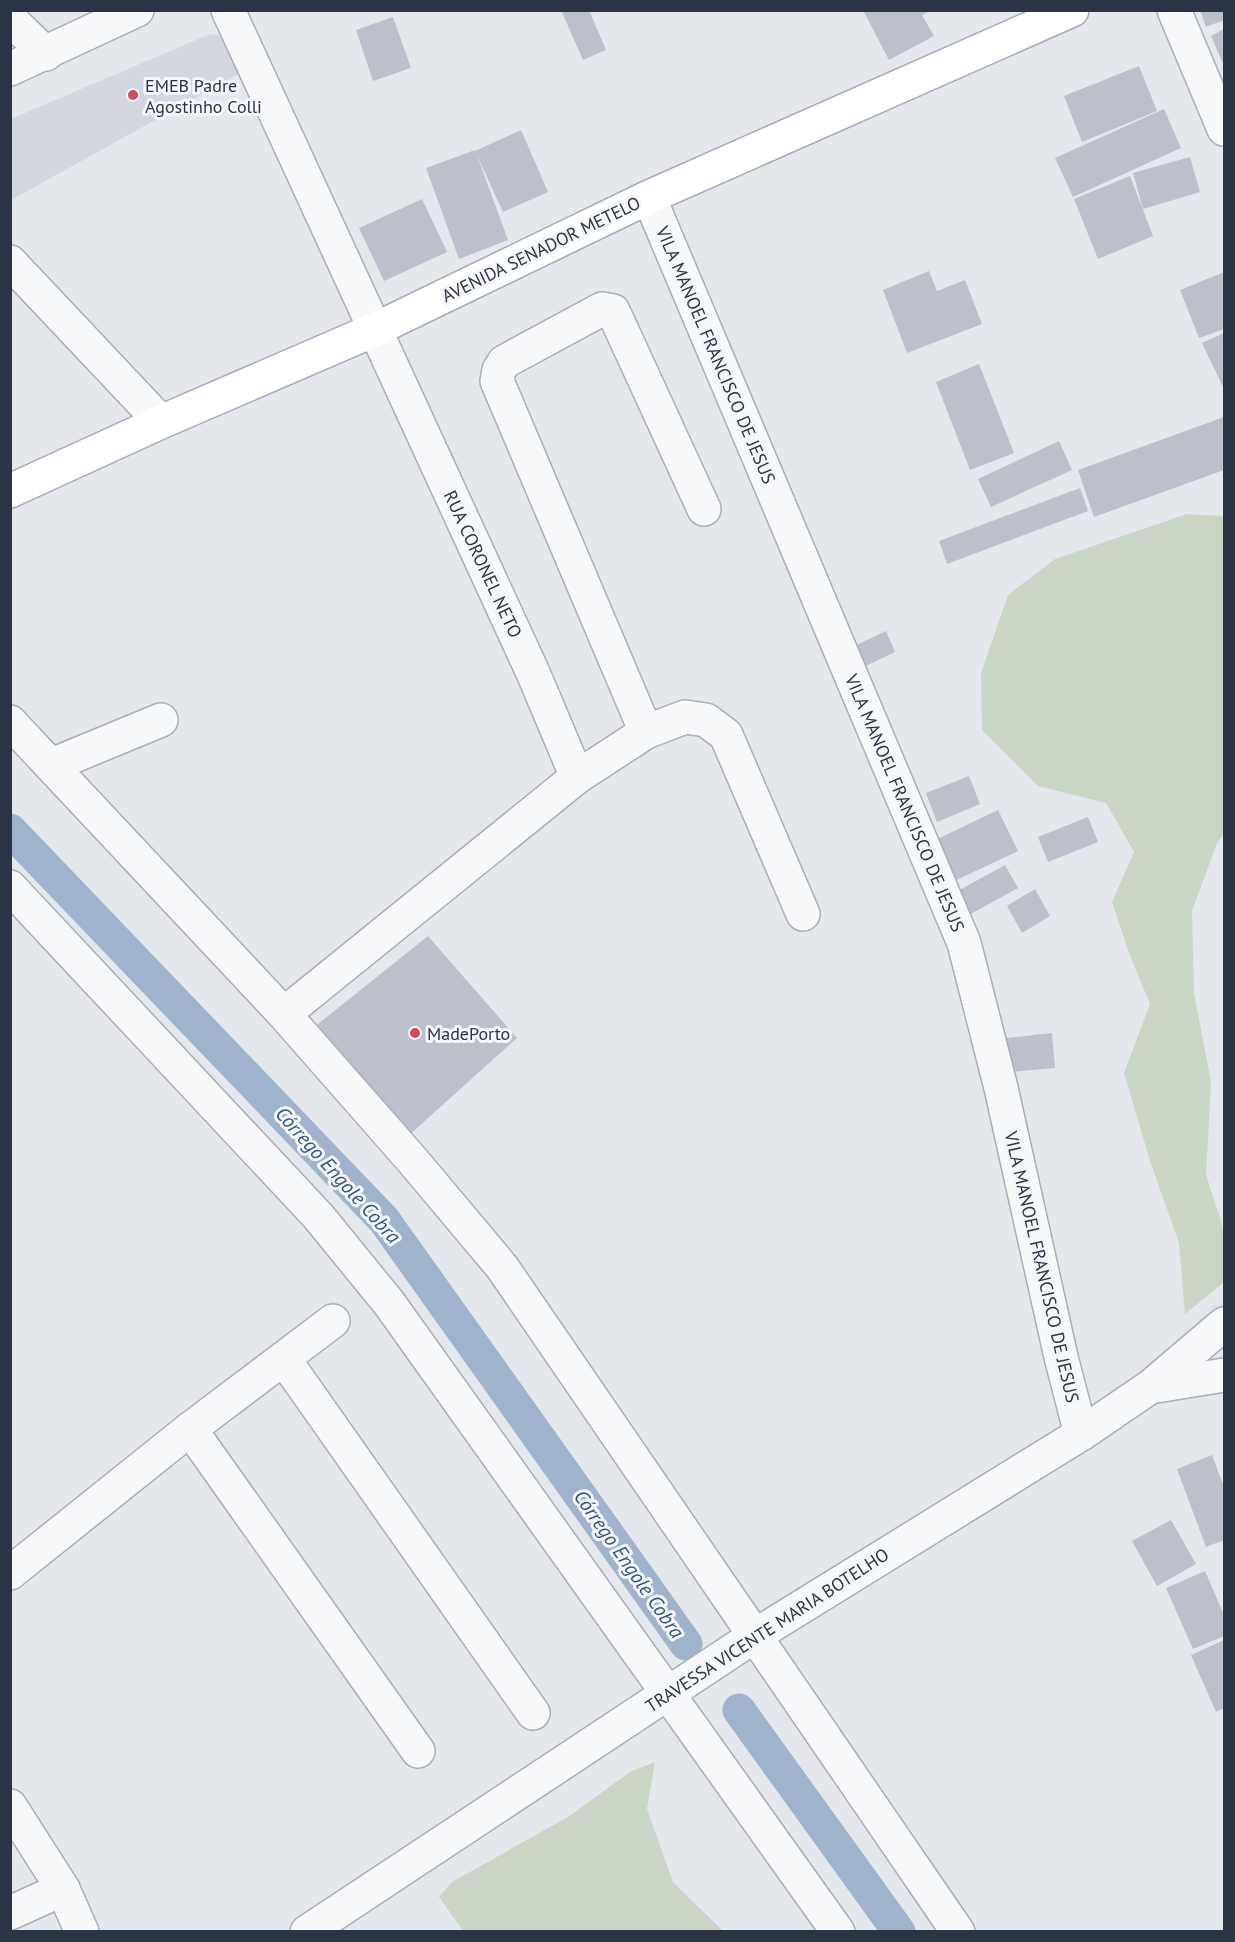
<svg xmlns="http://www.w3.org/2000/svg" width="1235" height="1942" font-family="'PT Sans',sans-serif">
<style>
.built{fill:#d2d6de}
.green{fill:#c9d6c5}
.lines{fill:none;stroke-linecap:round;stroke-linejoin:round}
.canal{stroke:#9fb4cc;stroke-width:33}
.building{fill:#bbc0ca}
.minor-casing{stroke:#a9aeb7;stroke-width:36}
.major-casing{stroke:#a3abb8;stroke-width:36}
.minor{stroke:#f7f8fa;stroke-width:33}
.major{stroke:#fff;stroke-width:33}
.poi-dot{fill:#d1495b;stroke:#f4f6f9;stroke-width:2}
.labels{text-anchor:middle;dominant-baseline:central;stroke-width:6;stroke-linejoin:round;paint-order:stroke}
.poi-label{font-size:18px;fill:#2b3445;stroke:#f4f6f9;text-anchor:start}
.street-label{font-size:18px;fill:#2b3445;stroke:#f4f6f9}
.water-label{font-size:20px;font-style:italic;fill:#34527a;stroke:#f4f6f9}
</style>
<rect width="100%" height="100%" fill="#e4e7ec"/>
<!-- built -->
<path class="built" d="M210,34L226,37L242,72L11,200V119Z"/>
<!-- green -->
<g class="green">
<path d="M1187,514L1224,516V834L1217,843L1192,911L1194,993L1211,1082L1206,1175L1224,1231V1282L1185,1314L1179,1243L1151,1164L1124,1073L1150,1004L1129,953L1112,902L1134,852L1106,803L1038,786L982,730L981,673L1008,595L1055,559Z"/>
<path d="M655,1762L647,1809L673,1882L723,1931H463L439,1897L452,1882L568,1817L630,1772Z"/>
</g>
<g class="lines">
<!-- canal -->
<g class="canal">
<path d="M10,830L384,1220L686,1644"/>
<path d="M739,1710L899,1932"/>
</g>
</g>
<!-- building -->
<g class="building">
<path d="M561,10H589L606,50L583,60Z"/>
<path d="M863,10H932L922,15L934,36L889,60Z"/>
<path d="M1200,10H1224V20L1206,27Z"/>
<path d="M393,17L411,68L373,81L356,30Z"/>
<path d="M1224,29V66L1211,36Z"/>
<path d="M1139,66L1157,111L1082,142L1064,96Z"/>
<path d="M1164,109L1181,148L1073,197L1055,158Z"/>
<path d="M521,130L548,192L503,212L475,151Z"/>
<path d="M475,150L508,240L459,259L426,168Z"/>
<path d="M1190,157L1200,192L1143,209L1133,173Z"/>
<path d="M1130,176L1153,236L1098,259L1074,199Z"/>
<path d="M422,199L447,252L384,281L359,228Z"/>
<path d="M929,271L937,291L965,280L982,324L907,353L883,290Z"/>
<path d="M1224,272V329L1199,338L1180,290Z"/>
<path d="M1224,333V389L1202,343Z"/>
<path d="M979,364L1014,453L970,470L936,382Z"/>
<path d="M1224,417V470L1094,517L1078,470Z"/>
<path d="M1059,441L1072,470L991,507L978,479Z"/>
<path d="M1080,488L1088,511L947,564L939,541Z"/>
<path d="M886,631L895,652L855,671L846,650Z"/>
<path d="M969,776L980,804L937,822L926,793Z"/>
<path d="M998,810L1018,851L948,884L929,843Z"/>
<path d="M1088,817L1098,842L1048,862L1038,837Z"/>
<path d="M1005,865L1018,888L969,915L956,892Z"/>
<path d="M1035,889L1050,916L1022,933L1007,906Z"/>
<path d="M428,936L517,1038L407,1137L313,1028Z"/>
<path d="M1052,1033L1055,1068L1001,1073L997,1039Z"/>
<path d="M1212,1455L1224,1487V1540L1206,1547L1177,1469Z"/>
<path d="M1171,1520L1196,1564L1157,1586L1132,1541Z"/>
<path d="M1205,1571L1224,1615V1636L1193,1649L1166,1588Z"/>
<path d="M1224,1640V1708L1216,1712L1191,1655Z"/>
</g>
<g class="lines">
<defs>
<g id="minor">
<path d="M228,10L534,675L577,777L284,1014"/>
<path d="M1174,10L1224,129"/>
<path d="M10,19L46,54"/>
<path d="M10,69L137,10"/>
<path d="M649,197L964,943L1001,1088L1061,1357L1081,1434"/>
<path d="M10,262L161,422"/>
<path d="M10,722L284,1014L413,1161L502,1267L958,1932"/>
<path d="M646,732L685,717L706,720L726,735L803,914"/>
<path d="M52,765L161,720"/>
<path d="M577,777L646,732L497,381L499,370L504,362L602,309L613,311L704,509"/>
<path d="M10,887L318,1216L389,1303L838,1932"/>
<path d="M284,1359L533,1713"/>
<path d="M1150,1387L1224,1375"/>
<path d="M190,1429L418,1751"/>
<path d="M10,1573L190,1429L333,1321"/>
<path d="M10,1806L63,1889L82,1932"/>
<path d="M10,1913L63,1889"/>
<path d="M307,1932L756,1635L1081,1434L1150,1387L1224,1324"/>
</g>
<path id="major" d="M10,491L161,422L374,330L649,197L1072,10"/>
</defs>
<!-- minor casing -->
<use href="#minor" class="minor-casing"/>
<!-- major casing -->
<use href="#major" class="major-casing"/>
<!-- minor -->
<use href="#minor" class="minor"/>
<!-- major -->
<use href="#major" class="major"/>
</g>
<!-- markers -->
<g class="poi-dot">
<circle cx="133" cy="95" r="6"/>
<circle cx="415" cy="1033" r="6"/>
</g>
<g class="labels">
<!-- poi labels -->
<g class="poi-label">
<text x="145" y="85">EMEB Padre<tspan x="145" dy="21">Agostinho Colli</tspan></text>
<text x="427" y="1033">MadePorto</text>
</g>
<!-- street labels -->
<g class="street-label">
<text transform="translate(541 249) rotate(-26)">AVENIDA SENADOR METELO</text>
<text transform="translate(716 355) rotate(67)">VILA MANOEL FRANCISCO DE JESUS</text>
<text transform="translate(483 564) rotate(65)">RUA CORONEL NETO</text>
<text transform="translate(905 803) rotate(67)">VILA MANOEL FRANCISCO DE JESUS</text>
<text transform="translate(1042 1267) rotate(77)">VILA MANOEL FRANCISCO DE JESUS</text>
<text transform="translate(767 1630) rotate(-33)">TRAVESSA VICENTE MARIA BOTELHO</text>
</g>
<!-- water labels -->
<g class="water-label">
<text transform="translate(338 1175) rotate(48)">Córrego Engole Cobra</text>
<text transform="translate(629 1564) rotate(55)">Córrego Engole Cobra</text>
</g>
</g>
<!-- border -->
<rect width="1235" height="1942" fill="none" stroke="#2b3445" stroke-width="24"/>
</svg>
